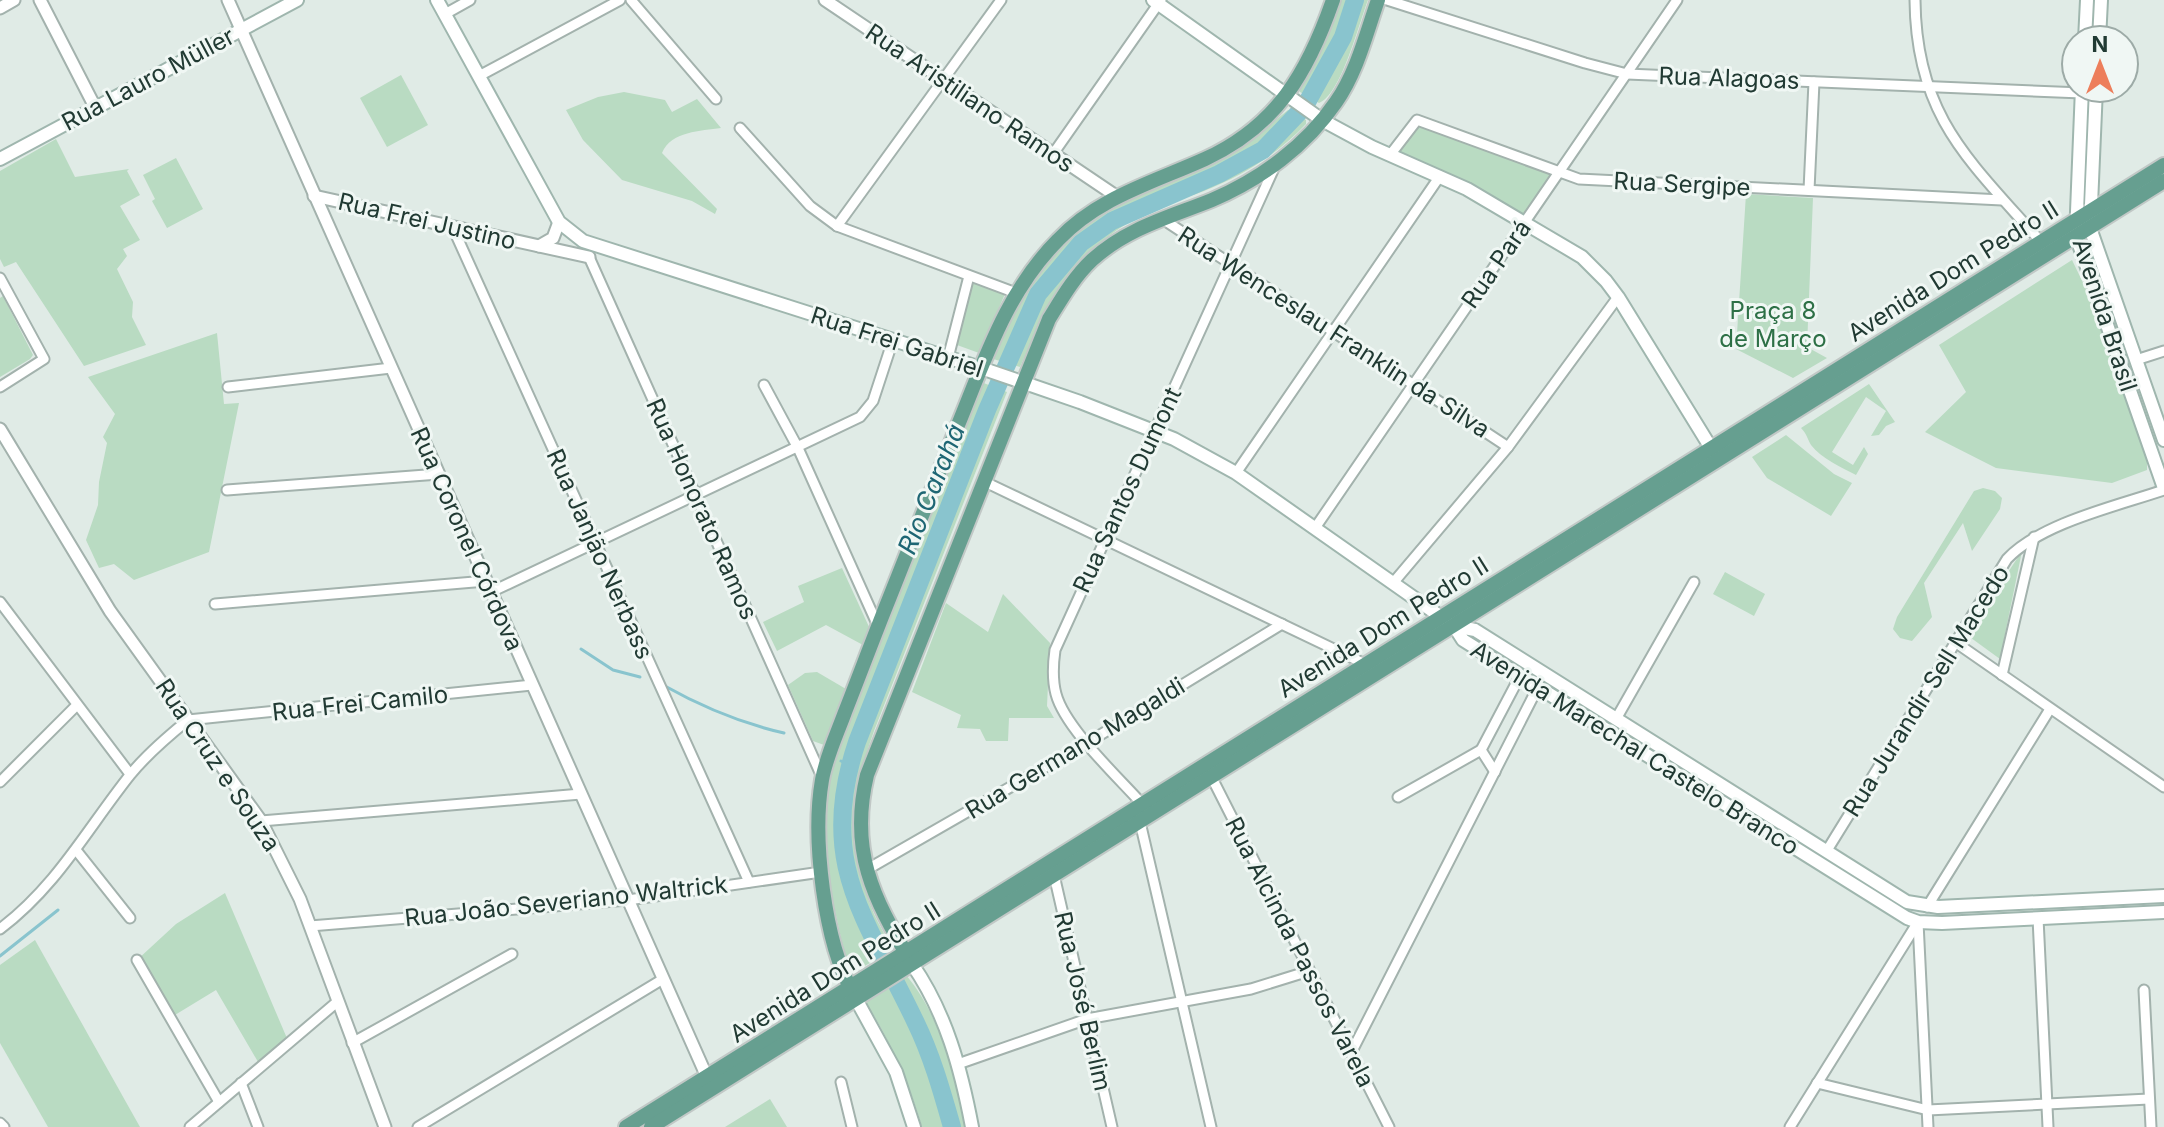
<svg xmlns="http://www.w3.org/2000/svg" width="2164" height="1127" font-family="Inter,sans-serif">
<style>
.green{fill:#b9dbc2}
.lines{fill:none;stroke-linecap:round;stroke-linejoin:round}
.stream{stroke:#89c4ce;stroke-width:3}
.river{stroke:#89c4ce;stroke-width:18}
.minor-casing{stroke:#a3b2ad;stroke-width:13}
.tertiary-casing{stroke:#a3b2ad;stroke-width:15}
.secondary-casing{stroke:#9fb6ae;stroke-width:16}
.primary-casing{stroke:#c1c8c6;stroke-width:18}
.minor{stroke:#fff;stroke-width:9}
.tertiary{stroke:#fff;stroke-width:11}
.secondary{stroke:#fff;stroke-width:12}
.primary{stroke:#669f90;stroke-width:14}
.labels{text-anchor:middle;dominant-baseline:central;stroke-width:6;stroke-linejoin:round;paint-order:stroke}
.street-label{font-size:24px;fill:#213a33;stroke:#f0f7f4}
.park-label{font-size:24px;fill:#2d7046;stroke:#f0f7f4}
.water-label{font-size:26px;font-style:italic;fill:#1e6674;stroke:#f0f7f4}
</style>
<rect width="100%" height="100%" fill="#e0ebe6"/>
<!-- green -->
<g class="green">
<path d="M1340,0H1368C1359,23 1341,95 1319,103L1300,92L1299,88L1322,47Z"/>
<path d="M401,75L428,125L387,147L360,98Z"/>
<path d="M624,92L665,100L672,112L697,99L721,128C701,131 671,131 662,153L717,209L715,214L692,201L622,180L583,140L566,110L598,97Z"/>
<path d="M1288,110L1306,120V124C1278,154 1242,176 1204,191C1183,199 1160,205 1140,216C1073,252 1051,301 1020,367L990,358L1015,302L1059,245L1087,222L1129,196L1215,162L1248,142Z"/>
<path d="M1418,123L1556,174L1524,220L1394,155Z"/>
<path d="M56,139L75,177L129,169L127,171L140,195L120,206L140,240L123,249L127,256L117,269L133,302L132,317L146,345L84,366L16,262L4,267L0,259V171Z"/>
<path d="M176,158L203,209L167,228L152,201L155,199L143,175Z"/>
<path d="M1746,194L1813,198L1807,347L1827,358L1793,378L1736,349Z"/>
<path d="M2072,260L2103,324L2147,449V470L2112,483L1996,468L1925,432L1966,392L1939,345Z"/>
<path d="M973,281L1005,294L979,353L957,345Z"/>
<path d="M3,296L33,355L30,359L0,377V298Z"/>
<path d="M217,333L224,404L239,403L209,552L134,580L114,564L99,568L86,540L98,505L99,482L107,443L103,437L115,414L88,377Z"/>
<path d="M981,382L1007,392L874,731C851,795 847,850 874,914C879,925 886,936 891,947L887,954L857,970L846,961L825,865L822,826L829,769Z"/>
<path d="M1869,384L1895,422L1886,426L1879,435L1871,436L1886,411L1866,397L1832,452L1853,465L1864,447L1868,454L1856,475C1841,467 1822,459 1811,445C1807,438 1807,434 1801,428Z"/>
<path d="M1786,435L1834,474L1852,483L1831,516L1767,478L1752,457Z"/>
<path d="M1983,488L1995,491L2002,498L2000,509L1972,551L1963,523L1924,583L1932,617L1912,641L1900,638L1893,629L1897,617L1974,491Z"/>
<path d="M2022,551L2000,659L1967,635Z"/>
<path d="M842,568L870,629L863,645L826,625L777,651L763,622L804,602L798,586Z"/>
<path d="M1725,572L1765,594L1754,616L1713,594Z"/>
<path d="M1003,594L1050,643L1047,706L1054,718H1009L1008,741H986L980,729L957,728L961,715L912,692L946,603L988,632Z"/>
<path d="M817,672L846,689L824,745L813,741L788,685L805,673Z"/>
<path d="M225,893L289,1043L261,1067L216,990L170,1018L137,960L176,924Z"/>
<path d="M35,940L140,1127H48L0,1043V965Z"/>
<path d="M906,975C941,1016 954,1075 965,1127H922C909,1083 891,1043 867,1004V1000Z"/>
<path d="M770,1099L787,1127H725Z"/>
</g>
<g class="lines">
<!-- stream -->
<g class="stream">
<path d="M581,649L613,670L640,677"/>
<path d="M663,685C702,707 740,723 784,733"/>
<path d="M841,761L850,765"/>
<path d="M0,956L58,910"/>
</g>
<!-- river -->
<path class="river" d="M952,1127C942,1092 932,1056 916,1023C867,919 816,864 857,742L987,410L1038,294L1081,243L1112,221L1219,174L1263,150L1305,106L1343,37L1355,0"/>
<defs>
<g id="minor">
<path d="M631,0L716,99"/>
<path d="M1387,0L1585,63L1627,74L2082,93"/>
<path d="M1915,0C1916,117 1970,161 2041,242"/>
<path d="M445,14L470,0"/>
<path d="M479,76L620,0"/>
<path d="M740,128L810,206L837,226L1016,293"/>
<path d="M1053,154L1161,0"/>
<path d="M1390,155L1417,120L1579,179L2002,200"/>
<path d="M1809,190L1814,82"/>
<path d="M1161,218L1508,447"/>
<path d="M452,226L749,882"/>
<path d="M837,226L1001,0"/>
<path d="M589,257L822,777"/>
<path d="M0,278L44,359L0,387"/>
<path d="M948,358L969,276"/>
<path d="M2136,360L2164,351"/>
<path d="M764,385L798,448L878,626"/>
<path d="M228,387L391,368"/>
<path d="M1236,473L1440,176"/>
<path d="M983,481L1365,664"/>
<path d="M227,490L439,474"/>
<path d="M1315,528L1677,0"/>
<path d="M1393,583L1508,447L1618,297"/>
<path d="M491,592L860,417L873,401L893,340"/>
<path d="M0,602L130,774"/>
<path d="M215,604L486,581"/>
<path d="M1955,642L2164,787"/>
<path d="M2002,675L2034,537"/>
<path d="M1616,719L1694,582"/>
<path d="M1495,772L1481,750L1520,676"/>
<path d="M1212,778L1389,1127"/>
<path d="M0,782L77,705"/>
<path d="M1398,797L1481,750"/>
<path d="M1142,804C1118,777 1065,728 1056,694C1052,679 1053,664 1055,650L1275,166"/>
<path d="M261,821L581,794"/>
<path d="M1140,822L1211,1127"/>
<path d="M76,850L130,918"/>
<path d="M1826,852L2007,559C2041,523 2117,506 2164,490"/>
<path d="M866,870L1087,743L1282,624"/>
<path d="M1054,875L1112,1127"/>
<path d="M1927,907L2050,709"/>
<path d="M2038,918L2048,1127"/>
<path d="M1918,922L1928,1127"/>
<path d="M310,926L628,900L821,872"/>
<path d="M0,929C57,886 87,829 130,775C147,754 167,737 188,720L532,685"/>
<path d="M137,960L219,1102"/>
<path d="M2144,990L2151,1127"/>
<path d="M352,1043L512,954"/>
<path d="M1351,1053L1538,687"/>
<path d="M958,1064L1087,1019L1251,989L1309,971"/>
<path d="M841,1082L852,1127"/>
<path d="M241,1083L258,1127"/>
<path d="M1817,1083L1928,1110L2149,1099"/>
<path d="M0,1123L4,1127"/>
<path d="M190,1127L337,1002"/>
<path d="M418,1127L663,979"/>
<path d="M1790,1127L1918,922"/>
</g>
<g id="tertiary">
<path d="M40,0L95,107"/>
<path d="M228,0L707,1077"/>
<path d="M825,0L1116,196"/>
<path d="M0,8L14,0"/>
<path d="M314,196L589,257"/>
<path d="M539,246L553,238L559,222"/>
<path d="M0,429L110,611L261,821L300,899L385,1127"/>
</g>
<g id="secondary">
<path d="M437,0L559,222L583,241L981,368L1080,402L1174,439L1236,473L1454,626L1475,630L1907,902L1938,907L2164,896"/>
<path d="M1153,0L1322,120L1372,147L1467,189L1582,257L1606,281L1618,297L1711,448"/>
<path d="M2085,40L2087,0"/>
<path d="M2099,40L2101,0"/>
<path d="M2082,88L2076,236L2164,488"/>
<path d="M2096,88L2090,228L2164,440"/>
<path d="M0,159L297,0"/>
<path d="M1454,626L1463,640L1907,918L1918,922L1942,923L2164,912"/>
<path d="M912,964C946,1013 961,1069 972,1127"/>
<path d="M856,999L896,1072L914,1127"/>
</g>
<g id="primary">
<path d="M910,960C873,898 849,850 867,775L1049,319C1062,298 1074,277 1092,260C1127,228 1170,217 1212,200C1261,179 1306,146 1336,102C1357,72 1366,34 1378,0"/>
<path d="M853,993C824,942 812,838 822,780C826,757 837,734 845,712C860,674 874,636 889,599C912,541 935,483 958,425C985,359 1007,291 1058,240C1099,197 1152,183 1205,159C1277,126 1308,72 1333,0"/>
<path d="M626,1127L2164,165"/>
<path d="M651,1127L2164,181"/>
</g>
</defs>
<!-- minor casing -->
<use href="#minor" class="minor-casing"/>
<!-- tertiary casing -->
<use href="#tertiary" class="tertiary-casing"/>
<!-- secondary casing -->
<use href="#secondary" class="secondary-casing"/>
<!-- primary casing -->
<use href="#primary" class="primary-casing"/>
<!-- minor -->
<use href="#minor" class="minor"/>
<!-- tertiary -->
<use href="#tertiary" class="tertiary"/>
<!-- secondary -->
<use href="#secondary" class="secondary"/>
<!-- primary -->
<use href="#primary" class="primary"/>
</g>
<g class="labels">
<!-- street labels -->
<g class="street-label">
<text transform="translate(1729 78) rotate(2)">Rua Alagoas</text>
<text transform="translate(148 79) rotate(-28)">Rua Lauro Müller</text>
<text transform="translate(970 98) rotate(34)">Rua Aristiliano Ramos</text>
<text transform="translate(1682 184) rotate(3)">Rua Sergipe</text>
<text transform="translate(427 221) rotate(13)">Rua Frei Justino</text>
<text transform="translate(1496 264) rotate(-55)">Rua Pará</text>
<text transform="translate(1953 271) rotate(-32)">Avenida Dom Pedro II</text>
<text transform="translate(2105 315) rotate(72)">Avenida Brasil</text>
<text transform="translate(1334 332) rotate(33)">Rua Wenceslau Franklin da Silva</text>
<text transform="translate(897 342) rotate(18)">Rua Frei Gabriel</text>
<text transform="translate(1127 490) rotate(-65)">Rua Santos Dumont</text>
<text transform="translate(702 509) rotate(66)">Rua Honorato Ramos</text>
<text transform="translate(467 539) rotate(66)">Rua Coronel Córdova</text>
<text transform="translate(600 554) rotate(66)">Rua Janjão Nerbass</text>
<text transform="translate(1383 627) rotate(-32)">Avenida Dom Pedro II</text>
<text transform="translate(1926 691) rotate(-58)">Rua Jurandir Sell Macedo</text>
<text transform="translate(360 703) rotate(-6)">Rua Frei Camilo</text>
<text transform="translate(1075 748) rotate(-31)">Rua Germano Magaldi</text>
<text transform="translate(1635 748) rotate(32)">Avenida Marechal Castelo Branco</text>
<text transform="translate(218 765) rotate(56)">Rua Cruz e Souza</text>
<text transform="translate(566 901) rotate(-6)">Rua João Severiano Waltrick</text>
<text transform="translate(1300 952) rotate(63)">Rua Alcinda Passos Varela</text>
<text transform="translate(835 972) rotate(-32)">Avenida Dom Pedro II</text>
<text transform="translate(1083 1001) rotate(77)">Rua José Berlim</text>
</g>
<!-- park labels -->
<g class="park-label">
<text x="1773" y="310">Praça 8<tspan x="1773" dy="28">de Março</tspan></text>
</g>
<!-- water labels -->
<g class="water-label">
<text transform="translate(931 489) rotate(-68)">Rio Carahá</text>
</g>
</g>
<!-- north arrow -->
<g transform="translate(2100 64)"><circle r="38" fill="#f0f7f4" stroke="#9daba7" stroke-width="2"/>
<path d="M0-6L14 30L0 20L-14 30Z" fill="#ed7e5b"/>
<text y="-12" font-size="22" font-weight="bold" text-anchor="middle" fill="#213a33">N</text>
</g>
</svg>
